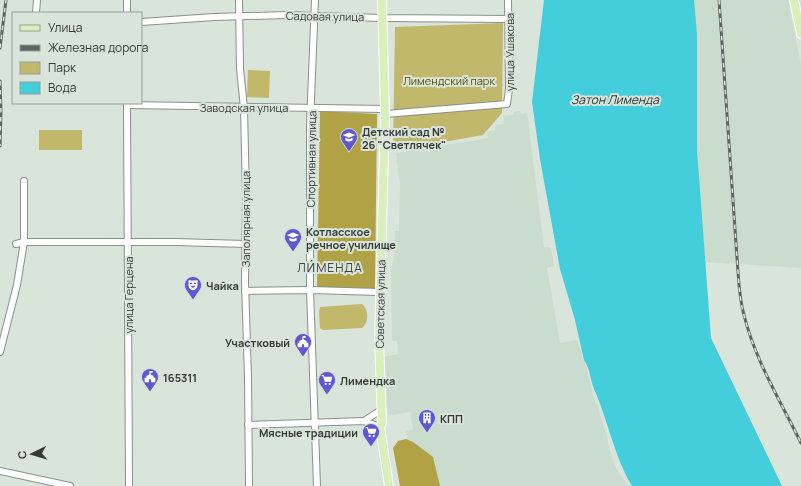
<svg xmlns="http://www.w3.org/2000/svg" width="801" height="486" font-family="Manrope,sans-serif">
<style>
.built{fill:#cadcce}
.green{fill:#c2b86c}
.forest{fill:#b1a345}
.water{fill:#44cdda}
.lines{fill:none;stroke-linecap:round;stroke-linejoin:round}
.minor-casing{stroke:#87928a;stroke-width:8}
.major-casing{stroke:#fff;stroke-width:10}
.minor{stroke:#fff;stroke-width:6}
.major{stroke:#daf0bc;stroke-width:8}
.rail-casing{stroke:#5e645f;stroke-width:3}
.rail{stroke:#d9e4db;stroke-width:1.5;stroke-dasharray:4.5;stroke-linecap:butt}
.labels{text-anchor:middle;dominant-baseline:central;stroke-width:4;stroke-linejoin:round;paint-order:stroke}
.street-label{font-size:11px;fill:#373b38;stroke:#d9e4db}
.park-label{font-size:11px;fill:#554c00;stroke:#d9e4db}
.poi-label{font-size:11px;font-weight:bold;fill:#373b38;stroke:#d9e4db;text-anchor:start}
.water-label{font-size:12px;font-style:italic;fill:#21383a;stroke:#d9e4db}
.neighbourhood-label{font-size:12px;letter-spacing:1px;fill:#3d4740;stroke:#d9e4db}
</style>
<rect width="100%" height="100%" fill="#d9e4db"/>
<!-- built -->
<g class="built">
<path d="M672,0H788L801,65V268L705,262Z"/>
<path d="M520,111L521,114L527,113L544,247H551L554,266L547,268L560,343L577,340L589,376L593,395L599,411L607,436L609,448L616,468L628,486H415L406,431L413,429L410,412L388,416L384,357L398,354L397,341H392L391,267L394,259L395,231H399L400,186L396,153L488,138L487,132L495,130V125L504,124L503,116L514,115V112Z"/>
</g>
<!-- green -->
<g class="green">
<path d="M503,23L502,113L483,135L393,151L395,27Z"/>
<path d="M248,70L270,71L269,98L247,97Z"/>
<rect x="39" y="130" width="43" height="20"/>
<path d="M362,304C369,309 369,323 362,328L323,330L320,328L319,312L320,307Z"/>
</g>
<!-- forest -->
<g class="forest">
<path d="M320,111L377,114L375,288L317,289Z"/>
<path d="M406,439L413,442L433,457L440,486H400L393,448L398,441Z"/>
</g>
<!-- water -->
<path class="water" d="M544,0H694L697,34V150L711,338L782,486H632C614,456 608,420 594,389C590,379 591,371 584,360L575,320L560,269L540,159L532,102Z"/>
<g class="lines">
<defs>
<g id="minor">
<path d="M127,0V13"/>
<path d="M239,0L240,69L244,108L246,197L245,282L248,377L249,486"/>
<path d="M315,0L310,124V290L317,486"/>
<path d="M36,13L37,0"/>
<path d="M141,22L214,17L287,15L382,18L509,19"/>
<path d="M127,103L129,486"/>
<path d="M127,105L385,109"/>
<path d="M385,114L507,104L509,89L508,0"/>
<path d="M16,244L24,242H175L246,244"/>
<path d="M245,291L310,290L379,292"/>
<path d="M0,352L17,285L24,242V181"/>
<path d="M364,421L381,410"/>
<path d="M248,425L364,421L380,427"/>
<path d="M0,471L70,486"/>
</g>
<g id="major">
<path d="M382,0L385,114L379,339L382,423L380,427L389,486"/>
<path d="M794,0L801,34"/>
</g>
</defs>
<!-- minor casing -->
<use href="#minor" class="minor-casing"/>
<!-- major casing -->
<use href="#major" class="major-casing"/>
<!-- minor -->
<use href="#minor" class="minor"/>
<!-- major -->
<use href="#major" class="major"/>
<defs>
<g id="rail">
<path d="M719,0L738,272C739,287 740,301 744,315C755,360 781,402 801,443"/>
<path d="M0,48L6,0"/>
<path d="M0,81L1,112L0,146"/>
</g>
</defs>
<!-- rail casing -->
<use href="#rail" class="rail-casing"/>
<!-- rail -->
<use href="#rail" class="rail"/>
</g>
<!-- icons -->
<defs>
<symbol id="school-pin" viewBox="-11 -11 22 30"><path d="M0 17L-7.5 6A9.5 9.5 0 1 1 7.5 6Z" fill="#5f58d0" stroke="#d9e4db"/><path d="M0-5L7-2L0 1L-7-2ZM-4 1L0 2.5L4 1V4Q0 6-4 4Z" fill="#fff"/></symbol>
<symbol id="university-pin" viewBox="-11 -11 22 30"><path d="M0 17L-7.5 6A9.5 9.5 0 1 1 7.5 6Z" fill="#5f58d0" stroke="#d9e4db"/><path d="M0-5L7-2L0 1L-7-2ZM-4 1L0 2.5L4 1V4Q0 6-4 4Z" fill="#fff"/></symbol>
<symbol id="theatre-pin" viewBox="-11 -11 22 30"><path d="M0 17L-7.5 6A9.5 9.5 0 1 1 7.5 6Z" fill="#5f58d0" stroke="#d9e4db"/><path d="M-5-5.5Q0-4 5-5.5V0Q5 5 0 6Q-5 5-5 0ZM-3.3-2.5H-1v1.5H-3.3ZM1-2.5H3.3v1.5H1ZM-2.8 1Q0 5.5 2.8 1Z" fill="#fff"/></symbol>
<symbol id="civic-pin" viewBox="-11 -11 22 30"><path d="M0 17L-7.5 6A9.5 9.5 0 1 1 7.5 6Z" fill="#5f58d0" stroke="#d9e4db"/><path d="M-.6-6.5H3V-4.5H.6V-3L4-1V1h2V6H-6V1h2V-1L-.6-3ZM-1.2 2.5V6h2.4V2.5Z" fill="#fff"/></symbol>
<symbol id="supermarket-pin" viewBox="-11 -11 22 30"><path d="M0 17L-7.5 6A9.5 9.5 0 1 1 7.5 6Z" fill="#5f58d0" stroke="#d9e4db"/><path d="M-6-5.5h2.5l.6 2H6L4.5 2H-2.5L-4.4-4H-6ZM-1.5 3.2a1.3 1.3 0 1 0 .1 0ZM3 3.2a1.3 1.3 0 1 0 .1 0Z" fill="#fff"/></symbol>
<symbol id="building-pin" viewBox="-11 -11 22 30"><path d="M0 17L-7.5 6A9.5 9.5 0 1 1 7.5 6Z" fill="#5f58d0" stroke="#d9e4db"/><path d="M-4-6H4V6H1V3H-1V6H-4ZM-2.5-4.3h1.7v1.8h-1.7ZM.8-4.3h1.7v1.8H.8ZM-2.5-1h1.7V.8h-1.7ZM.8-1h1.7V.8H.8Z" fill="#fff"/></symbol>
</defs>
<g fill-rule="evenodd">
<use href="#school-pin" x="339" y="127" width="20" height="27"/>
<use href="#university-pin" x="283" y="227" width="20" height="27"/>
<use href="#theatre-pin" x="183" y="275" width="20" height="27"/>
<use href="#civic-pin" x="293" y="332" width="20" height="27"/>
<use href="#civic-pin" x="140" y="367" width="20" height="27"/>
<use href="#supermarket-pin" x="317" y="370" width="20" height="27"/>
<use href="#building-pin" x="417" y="408" width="20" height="27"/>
<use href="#supermarket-pin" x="361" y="422" width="20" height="27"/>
</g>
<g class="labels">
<!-- street labels -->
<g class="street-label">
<text transform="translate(325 16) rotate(1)">Садовая улица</text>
<text transform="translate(509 52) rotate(-90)">улица Ушакова</text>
<text x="244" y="107">Заводская улица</text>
<text transform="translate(311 159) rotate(-89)">Спортивная улица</text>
<text transform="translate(245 219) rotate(-90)">Заполярная улица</text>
<text transform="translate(128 295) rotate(-90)">улица Герцена</text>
<text transform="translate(380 304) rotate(-89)">Советская улица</text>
</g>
<!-- park labels -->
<g class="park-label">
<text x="449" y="80">Лимендский парк</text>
</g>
<!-- poi labels -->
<g class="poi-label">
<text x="362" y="131">Детский сад №<tspan x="362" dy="13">26 "Светлячек"</tspan></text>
<text x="306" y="231">Котласское<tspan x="306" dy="13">речное училище</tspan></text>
<text x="206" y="285">Чайка</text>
<text x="290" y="342" text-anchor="end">Участковый</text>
<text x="163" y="377">165311</text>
<text x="340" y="380">Лимендка</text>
<text x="440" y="418">КПП</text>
<text x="358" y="432" text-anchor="end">Мясные традиции</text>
</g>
<!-- water labels -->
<g class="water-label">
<text x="615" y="99">Затон Лименда</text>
</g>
<!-- neighbourhood labels -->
<g class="neighbourhood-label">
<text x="330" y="267">ЛИ́МЕНДА</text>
</g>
</g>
<!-- legend -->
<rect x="12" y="12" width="130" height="92" fill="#d9e4db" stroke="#98a09a"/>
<rect x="20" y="25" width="20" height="6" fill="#daf0bc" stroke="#98a09a"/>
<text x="48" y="32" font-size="12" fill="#373b38">Улица</text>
<rect x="20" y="45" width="20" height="6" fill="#5e645f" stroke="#98a09a"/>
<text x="48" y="52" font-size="12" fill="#373b38">Железная дорога</text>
<rect x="20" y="62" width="20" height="12" fill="#c2b86c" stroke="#98a09a"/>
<text x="48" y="72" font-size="12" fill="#373b38">Парк</text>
<rect x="20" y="82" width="20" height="12" fill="#44cdda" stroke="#98a09a"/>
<text x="48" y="92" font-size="12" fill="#373b38">Вода</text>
<!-- north arrow -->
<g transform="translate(32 454) rotate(265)" stroke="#d9e4db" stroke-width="3" paint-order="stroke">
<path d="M0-3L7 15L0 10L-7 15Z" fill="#373b38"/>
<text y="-6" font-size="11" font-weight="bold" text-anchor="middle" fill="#373b38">С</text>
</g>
</svg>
